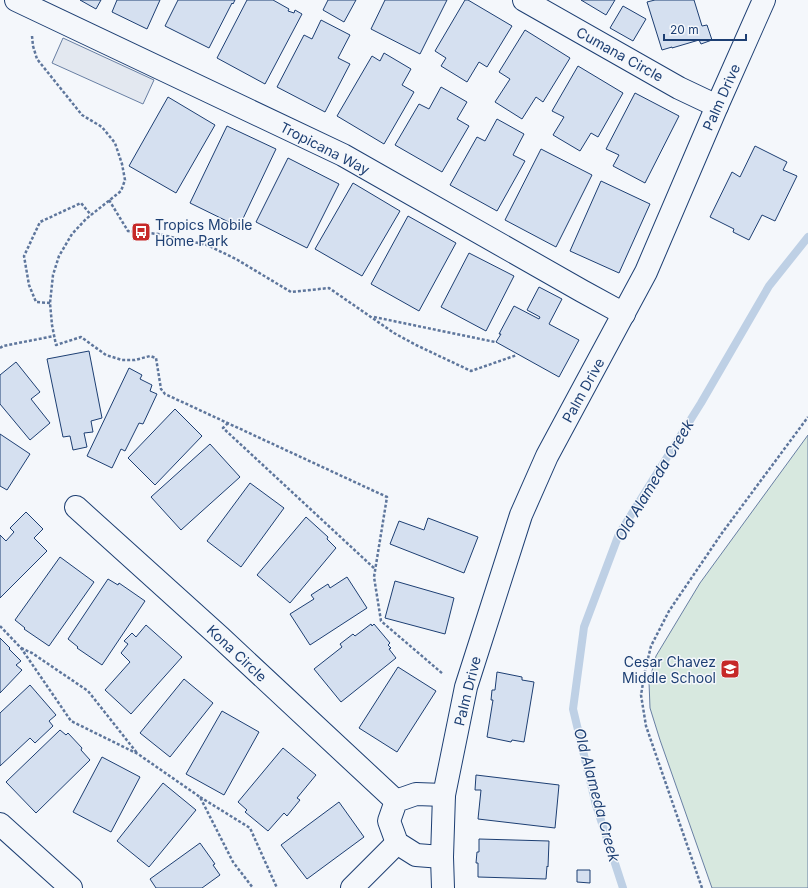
<svg xmlns="http://www.w3.org/2000/svg" width="808" height="888" font-family="Inter,sans-serif">
<style>
.green{fill:#d7e8df;stroke:#687fa3}
.parking{fill:#e3e8f0;stroke:#687fa3}
.lines{fill:none;stroke-linecap:round;stroke-linejoin:round}
.stream{stroke:#bed0e5;stroke-width:8}
.building{fill:#d5e0f0;stroke:#1d3f73}
.street-casing{stroke:#1d3f73;stroke-width:24}
.path{stroke:#5e769c;stroke-width:2.5;stroke-dasharray:3 2;stroke-linecap:butt}
.street{stroke:#f4f7fb;stroke-width:22}
.labels{text-anchor:middle;dominant-baseline:central;stroke-width:3;stroke-linejoin:round;paint-order:stroke}
.street-label{font-size:14px;fill:#1d3f73;stroke:#f4f7fb}
.poi-label{font-size:14px;fill:#1d3f73;stroke:#f4f7fb;text-anchor:start}
.water-label{font-size:15px;font-style:italic;fill:#1d3f73;stroke:#f4f7fb}
</style>
<rect width="100%" height="100%" fill="#f4f7fb"/>
<!-- green -->
<path class="green" d="M808,435V888H712L660,740L650,708L649,682L656,656L700,583Z"/>
<!-- parking -->
<path class="parking" d="M63,38L154,80L143,104L52,63Z"/>
<g class="lines">
<!-- stream -->
<path class="stream" d="M623,888L596,805L573,709L584,627L619,534L701,403L769,286L808,237"/>
</g>
<!-- building -->
<g class="building">
<path d="M80,0H101L96,9Z"/>
<path d="M117,0H160L147,29L112,12Z"/>
<path d="M178,0H235L233,4L232,3L209,48L165,26Z"/>
<path d="M247,0H273L289,9L288,11L294,13L295,10L302,14L265,84L217,58Z"/>
<path d="M328,0H356L344,22L323,10Z"/>
<path d="M385,0H447L420,54L371,29Z"/>
<path d="M465,0H468L512,26L487,67L479,62L467,82L441,66L446,58L435,51Z"/>
<path d="M581,0H615L606,15Z"/>
<path d="M655,0H694L702,26L707,25L712,40L701,44L699,40L672,48V47L662,50L647,2Z"/>
<path d="M623,6L646,19L633,41L610,28Z"/>
<path d="M321,20L350,35L338,58L350,64L325,112L277,87L304,35L312,39Z"/>
<path d="M525,30L570,58L543,102L536,97L522,119L495,102L510,79L499,72Z"/>
<path d="M384,53L411,69L402,85L414,92L384,144L337,116L372,56L380,61Z"/>
<path d="M578,66L623,93L598,137L591,133L580,151L553,135L564,117L552,111Z"/>
<path d="M441,87L467,102L457,119L469,126L442,172L395,145L419,104L429,109Z"/>
<path d="M635,93L679,116L645,183L613,166L619,155L606,149Z"/>
<path d="M168,97L215,125L176,193L129,166Z"/>
<path d="M497,119L524,134L513,155L525,161L497,211L450,185L477,137L485,141Z"/>
<path d="M227,126L276,149L239,227L190,203Z"/>
<path d="M755,146L787,162L783,170L797,176L775,221L762,215L749,240L733,232L734,229L710,217L732,172L740,177Z"/>
<path d="M541,149L592,175L556,247L505,220Z"/>
<path d="M288,158L339,184L307,248L256,222Z"/>
<path d="M601,181L650,204L619,273L570,251Z"/>
<path d="M353,183L400,211L362,276L315,249Z"/>
<path d="M408,216L456,243L419,311L371,284Z"/>
<path d="M469,253L514,276L486,331L441,307Z"/>
<path d="M539,287L562,299L549,324L579,340L559,377L496,342L501,334H499L514,306L539,319L540,317L527,310Z"/>
<path d="M89,351L102,418L91,421L93,432L84,433L87,447L73,450L70,436L63,437L47,359Z"/>
<path d="M16,362L40,392L31,399L50,423L30,440L0,404V375Z"/>
<path d="M129,368L142,375L140,379L152,385L150,391L157,394L143,424L139,423L125,451L121,449L112,468L87,456Z"/>
<path d="M175,409L202,436L155,485L128,458Z"/>
<path d="M0,434L30,454L7,490L0,486Z"/>
<path d="M210,444L240,477L181,530L151,497Z"/>
<path d="M250,483L284,508L241,567L207,541Z"/>
<path d="M26,512L43,529L34,538L47,551L0,598V535L6,541L14,532L10,528Z"/>
<path d="M306,517L328,537L327,539L336,548L290,603L257,575Z"/>
<path d="M428,518L478,537L464,573L390,544L399,521L424,530Z"/>
<path d="M60,557L94,582L49,646L24,629L25,628L15,620Z"/>
<path d="M347,577L367,608L310,645L290,614L314,599L311,595L328,584L330,588Z"/>
<path d="M108,579L118,585L119,583L145,601L102,665L77,648L78,647L68,639Z"/>
<path d="M395,581L454,598L445,634L385,618Z"/>
<path d="M371,624L372,626L374,624L390,643L388,645L391,648L389,649L396,658L341,702L314,669L342,647L340,644L353,634L355,636Z"/>
<path d="M146,625L182,657L131,714L105,690L130,662L121,653L128,644L124,641L132,633L136,637Z"/>
<path d="M0,638L10,648L9,649L21,661L16,665L22,670L0,693Z"/>
<path d="M398,667L436,691L397,752L359,728Z"/>
<path d="M497,672L522,677V680L534,682L524,742L512,740L511,742L487,737L493,700H491L492,690H495Z"/>
<path d="M184,679L213,703L170,757L140,733Z"/>
<path d="M30,685L56,715L49,721L53,726L35,743L30,738L0,766V713Z"/>
<path d="M222,711L259,732L224,795L186,774Z"/>
<path d="M60,730L66,735L68,733L82,748L81,750L90,760L36,813L6,782Z"/>
<path d="M283,748L316,775L297,798L300,800L287,816L284,813L268,831L245,812L247,810L238,802Z"/>
<path d="M102,757L140,777L111,832L73,812Z"/>
<path d="M476,775L559,785L555,828L478,819L481,790H475Z"/>
<path d="M163,783L196,810L149,867L117,841Z"/>
<path d="M339,802L364,837L307,879L281,845Z"/>
<path d="M479,839L549,841L548,867L547,866L546,879L478,877V863H476L477,852H479Z"/>
<path d="M200,843L215,864L213,865L220,875L202,888H156L150,879Z"/>
<path d="M577,870H590V883L577,882Z"/>
</g>
<g class="lines">
<defs>
<g id="street">
<path d="M16,0L343,155L582,291L624,314"/>
<path d="M524,0L679,88L717,106"/>
<path d="M76,507L220,637L396,801"/>
<path d="M0,824L71,888"/>
<path d="M442,857L416,855L397,843L389,821L396,801L416,794L444,795"/>
<path d="M352,888L397,843"/>
<path d="M443,888L442,857L444,795L466,687L521,515L547,456L646,272L717,106L764,0"/>
</g>
</defs>
<!-- street casing -->
<use href="#street" class="street-casing"/>
<!-- path -->
<g class="path">
<path d="M32,36L33,46L37,59L82,115L102,127L115,143L122,164L125,180L121,191L86,219L72,234L59,256L53,275L50,303L52,325L56,345L81,337L106,355L122,360H135L150,356L156,358L161,389L165,394L387,497L374,577L381,621L443,674"/>
<path d="M109,200L128,231L158,234L207,245L236,259L291,292L329,288L394,333L416,345L471,371L517,355"/>
<path d="M50,303L36,302L29,285L24,256L40,222L81,203L91,215"/>
<path d="M374,317L495,342"/>
<path d="M0,348L3,346L54,336"/>
<path d="M228,423L223,428L375,569"/>
<path d="M0,626L21,648L71,721L138,754L200,797L233,862L253,888"/>
<path d="M21,648L32,653L88,691L137,753"/>
<path d="M200,797L250,828L277,888"/>
<path d="M702,888L646,726L641,695L645,671L651,646L669,611L722,533L808,417"/>
</g>
<!-- street -->
<use href="#street" class="street"/>
</g>
<!-- icons -->
<defs>
<symbol id="bus-square" viewBox="-11 -11 22 22"><rect x="-9" y="-9" width="18" height="18" rx="4" fill="#c62828" stroke="#f4f7fb"/><path d="M-5-6H5V4H4V6H2V4H-2V6H-4V4H-5ZM-3.5-4V0h7V-4ZM-3.5 1.2v1.5H-2V1.2ZM2 1.2v1.5H3.5V1.2Z" fill="#fff"/></symbol>
<symbol id="school-square" viewBox="-11 -11 22 22"><rect x="-9" y="-9" width="18" height="18" rx="4" fill="#c62828" stroke="#f4f7fb"/><path d="M0-5L7-2L0 1L-7-2ZM-4 1L0 2.5L4 1V4Q0 6-4 4Z" fill="#fff"/></symbol>
</defs>
<g fill-rule="evenodd">
<use href="#bus-square" x="130" y="221" width="22" height="22"/>
<use href="#school-square" x="719" y="658" width="22" height="22"/>
</g>
<g class="labels">
<!-- street labels -->
<g class="street-label">
<text transform="translate(620 54) rotate(29)">Cumana Circle</text>
<text transform="translate(721 97) rotate(-66)">Palm Drive</text>
<text transform="translate(325 148) rotate(27)">Tropicana Way</text>
<text transform="translate(583 390) rotate(-61)">Palm Drive</text>
<text transform="translate(237 653) rotate(43)">Kona Circle</text>
<text transform="translate(467 691) rotate(-76)">Palm Drive</text>
</g>
<!-- poi labels -->
<g class="poi-label">
<text x="155" y="224">Tropics Mobile<tspan x="155" dy="16">Home Park</tspan></text>
<text x="716" y="661" text-anchor="end">Cesar Chavez<tspan x="716" dy="16">Middle School</tspan></text>
</g>
<!-- water labels -->
<g class="water-label">
<text transform="translate(654 480) rotate(-59)">Old Alameda Creek</text>
<text transform="translate(597 795) rotate(75)">Old Alameda Creek</text>
</g>
</g>
<!-- scale -->
<path d="M664 34v6h82v-6" fill="none" stroke="#1d3f73" stroke-width="2"/>
<text x="670" y="34" font-size="12" fill="#1d3f73" stroke="#f4f7fb" stroke-width="3" paint-order="stroke">20 m</text>
</svg>
